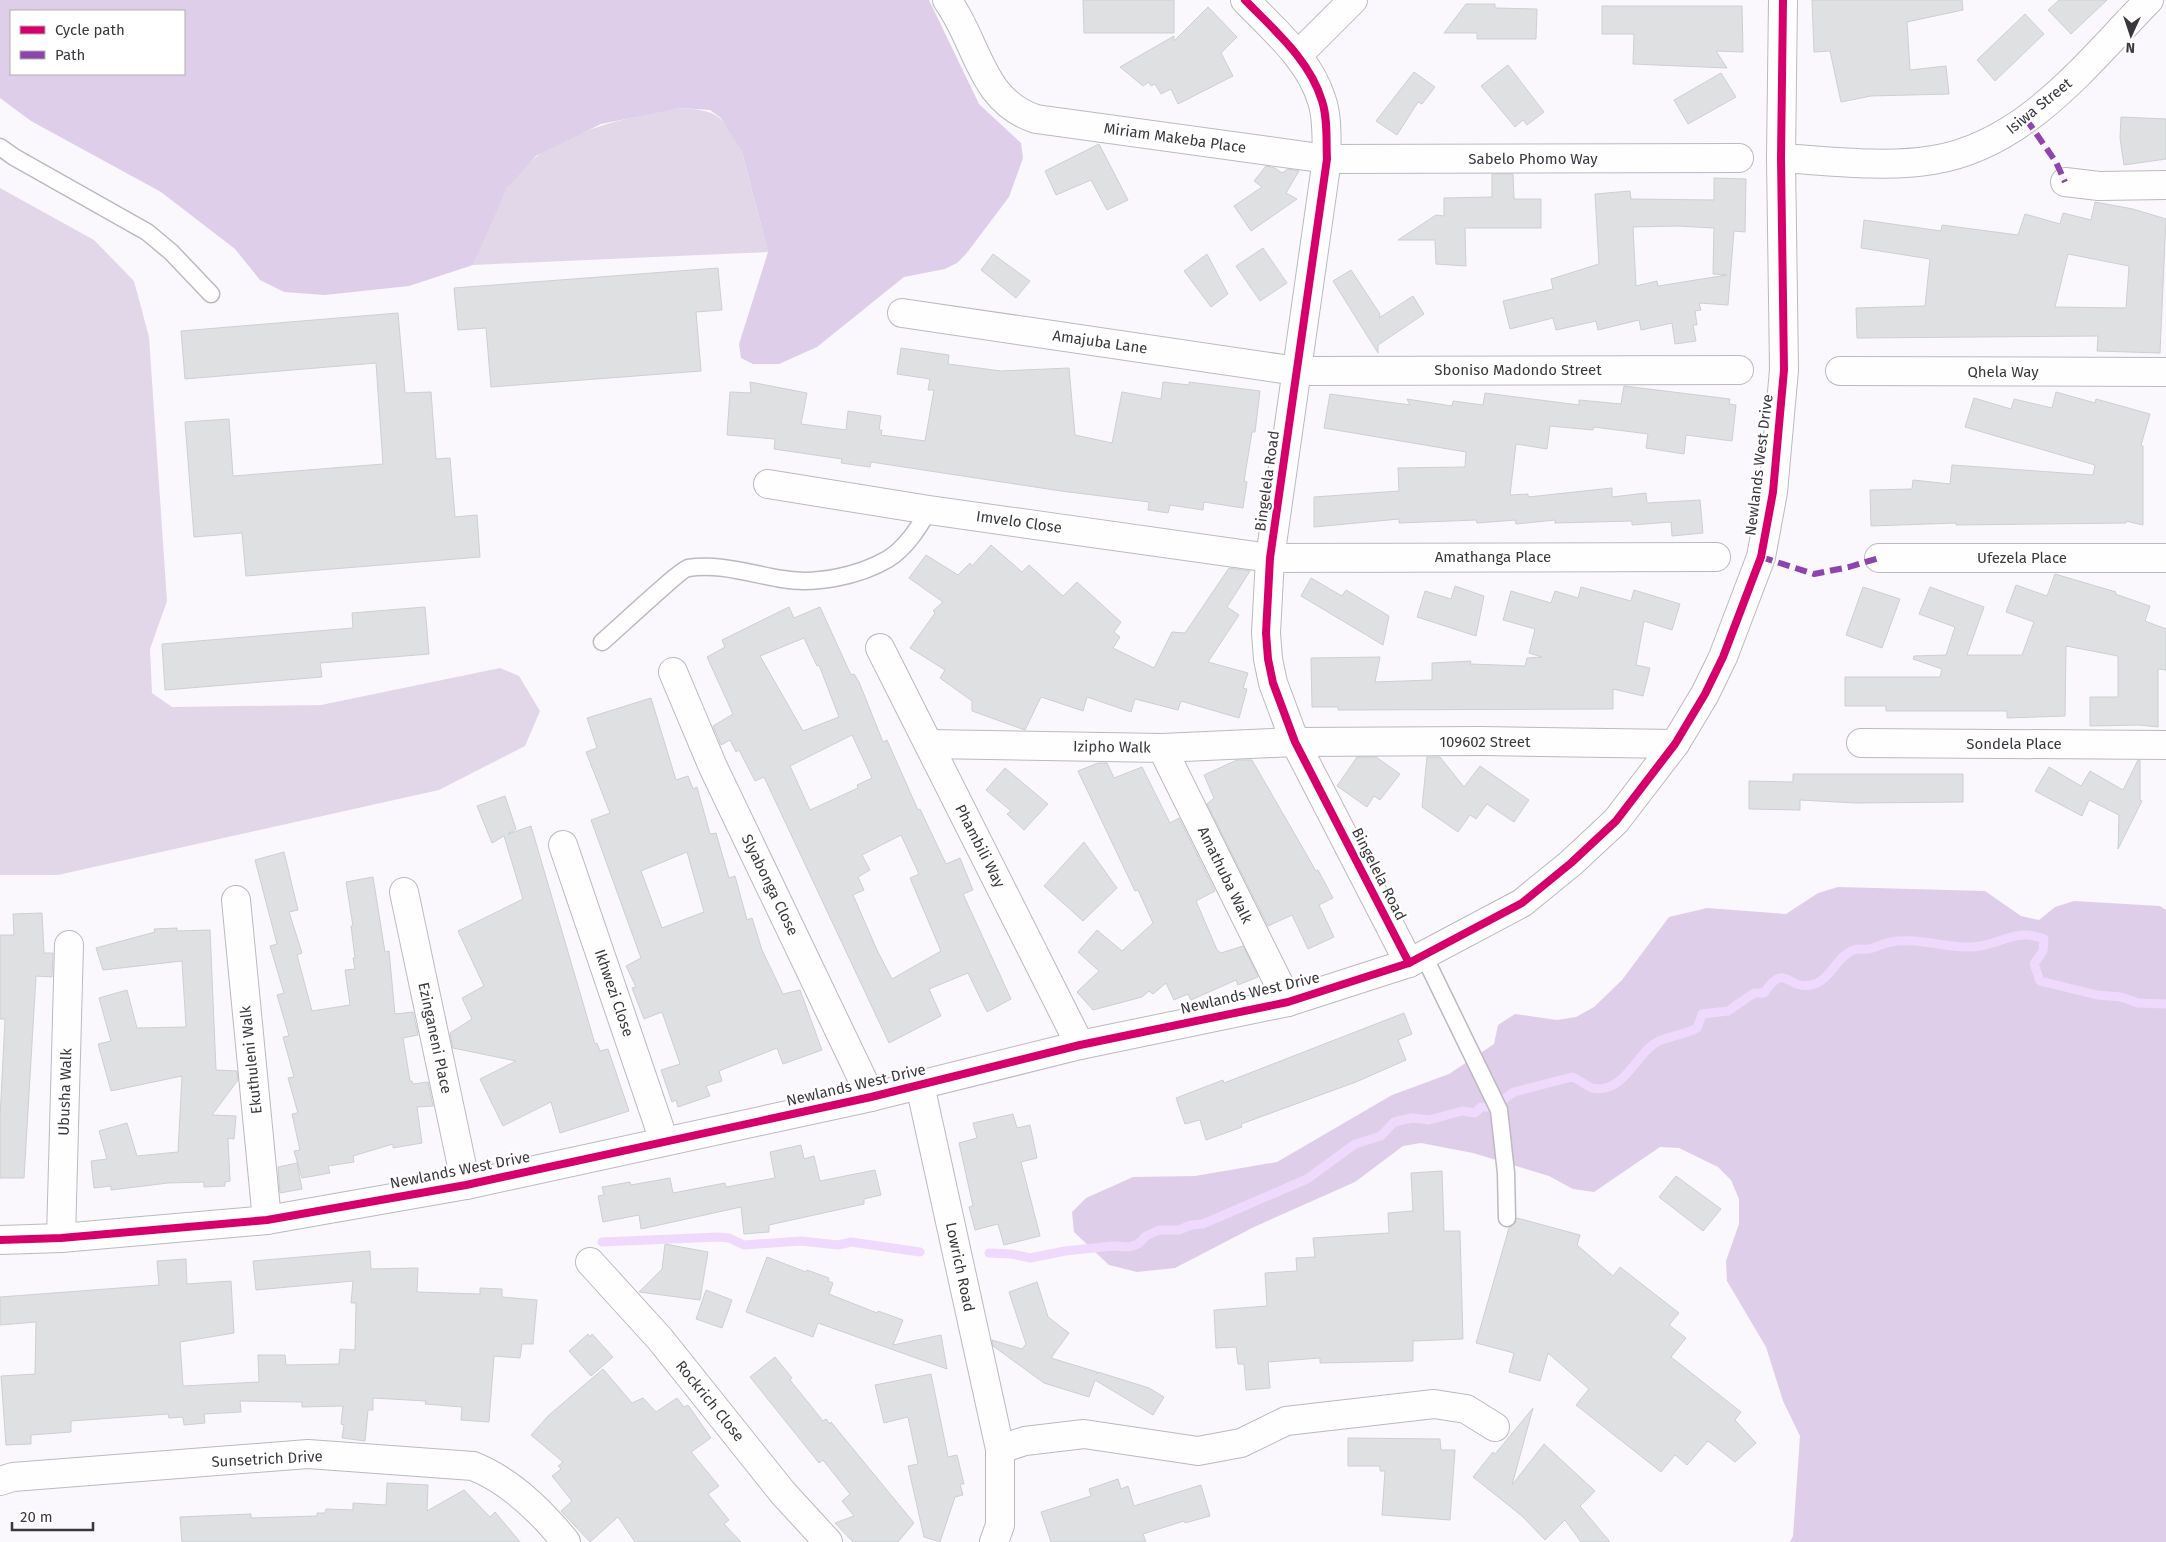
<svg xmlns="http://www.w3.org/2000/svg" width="2166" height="1542" font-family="'Fira Sans',sans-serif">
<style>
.green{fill:#e2d7e9}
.forest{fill:#dfcee9;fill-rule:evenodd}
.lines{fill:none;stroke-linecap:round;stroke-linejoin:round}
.stream{stroke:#efd9fc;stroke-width:9}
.building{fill:#dee0e2;stroke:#cdd0d2;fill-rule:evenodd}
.lane-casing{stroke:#bcb9bf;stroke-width:19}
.street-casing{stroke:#bcb9bf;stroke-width:30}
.lane{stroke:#fefeff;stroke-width:16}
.street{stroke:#fefeff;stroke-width:28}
.quiet{stroke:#8e44ad;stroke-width:6;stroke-dasharray:12 6;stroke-linecap:butt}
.cycleway-casing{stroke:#fff;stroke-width:11}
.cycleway{stroke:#d6006c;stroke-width:8}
.labels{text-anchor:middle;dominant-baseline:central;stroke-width:4.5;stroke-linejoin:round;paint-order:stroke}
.street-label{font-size:15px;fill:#3b373d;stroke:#fff}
</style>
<rect width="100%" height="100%" fill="#faf7fd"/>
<!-- green -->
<g class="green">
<path d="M681,108C719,110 726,118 742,152L768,252L473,265C483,242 494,209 507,188C541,134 623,118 681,108Z"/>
<path d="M0,188L94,240L134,281L149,337L167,601L150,649L152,693L172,707L321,705L500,668L519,676L540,711L525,746L439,790L58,875H0Z"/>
</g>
<!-- forest -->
<g class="forest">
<path d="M0,0H929L979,104L1021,143L1023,158L1009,197L966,254L957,263L945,269L904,277L817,347L779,364H753L741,358L739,344L768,252L742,152L721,118L710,110L681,108L601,124L536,156L507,188L473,265L409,286L325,295L284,292L260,280L235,249L161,192L31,121L0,98ZM184,11V74H11V11Z"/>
<path d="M1838,887L1985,891L2021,916L2039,920L2055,907L2074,901L2160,906L2166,910V1542H1790L1793,1536L1800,1436L1783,1401L1766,1347L1727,1281L1726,1261L1739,1224V1199L1731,1180L1718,1167L1679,1148L1660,1147L1594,1192L1573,1189L1549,1176L1473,1153L1421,1143L1403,1146L1355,1182L1254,1227L1175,1268L1137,1272L1109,1265L1074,1232L1072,1212L1086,1198L1133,1177L1195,1176L1277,1162L1392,1095L1449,1074L1494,1044L1498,1025L1515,1014L1557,1020L1576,1017L1594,1007L1622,980L1669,917L1707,908L1786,914L1818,893Z"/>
</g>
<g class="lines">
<!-- stream -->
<g class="stream">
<path d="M1504,1099L1514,1092L1572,1077C1579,1079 1586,1086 1592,1088C1624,1095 1636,1053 1657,1042C1669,1036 1684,1035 1697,1028L1702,1014L1728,1011L1754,993H1764C1785,961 1787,990 1811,985C1831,981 1836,956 1854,950C1859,948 1865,950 1869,949C1877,947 1884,943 1891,942C1917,937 1945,948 1971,947C1999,946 2015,927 2044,939L2043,951L2034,964L2040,981L2097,995L2121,997L2138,1003L2166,1004"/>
<path d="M602,1242L718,1237L729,1238L744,1245L801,1241L838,1245L851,1242L920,1252"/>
<path d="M989,1253L1012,1254L1030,1258L1065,1251L1113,1246L1129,1247L1138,1244L1146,1236L1159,1230H1179L1191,1225L1203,1224L1307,1179L1355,1144L1381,1136L1394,1122L1412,1118L1429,1120L1462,1111L1475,1113L1481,1107H1488"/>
</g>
</g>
<!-- building -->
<g class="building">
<path d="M1083,0H1174V33H1084Z"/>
<path d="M1812,0H1962L1963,10L1907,22L1910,70L1946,66L1949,94L1871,96L1841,102L1830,51L1814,52Z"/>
<path d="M2059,0H2107L2071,34L2048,10Z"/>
<path d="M1466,4H1495V8L1537,9L1536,39H1477V33H1444Z"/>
<path d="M1602,6H1742L1743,52L1716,51L1727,68L1633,64L1634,34H1602Z"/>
<path d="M1208,7L1237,37L1221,53L1233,76L1178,104L1171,89L1161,94L1155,84L1151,86L1149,82L1143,86L1120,67L1174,36V41Z"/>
<path d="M2025,14L2044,34L1995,81L1977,60Z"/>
<path d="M1508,65L1544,112L1527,125L1523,120L1515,127L1481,86Z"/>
<path d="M1414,72L1435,87L1422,104L1418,102L1397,135L1376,121Z"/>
<path d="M1721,73L1736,97L1688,124L1674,100Z"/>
<path d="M2121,117L2166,119V159L2124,165L2120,138Z"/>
<path d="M1099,144L1128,200L1107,210L1091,180L1056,195L1045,171Z"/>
<path d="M1266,166L1275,168L1282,173L1288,169L1299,171L1286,193L1297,199L1251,231L1234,206L1262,187L1254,181Z"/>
<path d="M1492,174H1513L1514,199H1541V228H1465L1466,266L1436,264L1435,240H1398L1436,215L1444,216V198L1492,197Z"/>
<path d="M1714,178L1746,179L1745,232L1734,231L1728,305L1699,303L1701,310L1695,311L1697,325H1693L1696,341L1675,344L1672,323L1641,330L1639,320L1598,330L1596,321L1556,330L1553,318L1510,329L1503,301L1553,289L1551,279L1599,264L1595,194L1630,191L1631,199L1714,200ZM1676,226L1714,228L1713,274L1727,275L1658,286L1657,281L1636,286L1633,227Z"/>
<path d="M2095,202L2133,209L2166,219L2160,353L2097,351L2098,336L1857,338L1856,308L1925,306L1930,259L1861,248L1864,220L1941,231L1942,225L2018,235L2025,214L2060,224L2063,213L2091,220ZM2068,254L2129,266L2126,308L2055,307Z"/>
<path d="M1263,248L1287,283L1260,301L1236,266Z"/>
<path d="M993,254L1030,281L1016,298L981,270Z"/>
<path d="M1207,254L1228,294L1211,307L1184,271Z"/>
<path d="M718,268L722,310L696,312L701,371L491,387L486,328L458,330L454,288Z"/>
<path d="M1351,270L1380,314L1379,318L1413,296L1424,314L1378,345V353L1333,281Z"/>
<path d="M398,313L405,393L431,392L436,459L450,458L455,517L477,515L480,557L246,576L242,533L194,537L185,422L229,419L233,476L383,464L376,363L185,379L181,331Z"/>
<path d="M901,348L949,355L948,364L1001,371L1069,368L1075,435L1112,443L1122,392L1161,399L1163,382L1189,385V382L1260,391L1255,432H1252L1244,481L1247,482L1243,508L1204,502L1203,510L1170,505L1168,513L1148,510L1149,502L1061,491L871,462L870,467L841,463L842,459L774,449L775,439L727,435L730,392L751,393L750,382L807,393L801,424L846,430L848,411L881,416L879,430H882L881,435L925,441L934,390H928L930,379L897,374Z"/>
<path d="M1624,386L1730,399L1729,404L1736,405L1732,441L1686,435L1684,454L1646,448L1648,434L1594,427L1593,430L1550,426L1547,449L1516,444L1510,495L1528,494V497L1612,488V497L1646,493L1647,503L1700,500L1703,533L1672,536L1671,522L1632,525V521L1555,523V520L1516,524L1515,520L1477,523L1476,520L1399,523V519L1314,527V497L1399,491L1398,468L1465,467L1466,452L1324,428L1330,394L1410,405L1407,399L1452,406L1453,401L1483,405L1485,393L1579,405V400L1621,404Z"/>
<path d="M2056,392L2095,403L2096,399L2150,414L2141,445L2143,446V525L2126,521V523L1956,525V523L1871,526L1870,490L1912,489L1913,480L1950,484L1952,465L2093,475L2095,465L1965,427L1974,398L2011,409L2014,399L2052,408Z"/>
<path d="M991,545L1022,572L1029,565L1063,596L1077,582L1121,622L1114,632L1120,637L1113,648L1154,668L1172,632L1185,633L1229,568L1250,571L1227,607L1239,615L1208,662L1248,673L1243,688L1247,689L1239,718L1181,701L1178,710L1135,699L1131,712L1087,697L1083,711L1041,697L1025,730L972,711V701L940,678L945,670L910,648L935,613L933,611L943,602L909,578L926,555L958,575L970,563L972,566Z"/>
<path d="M2055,574L2116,592L2115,594L2150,606L2145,621L2166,629V670L2158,669V727L2139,725L2090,726V697H2118V656L2066,646L2065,716L2007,718V711H1886V706H1845V677H1940L1942,669L1913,659L1914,656L1946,655L1955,627L1919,614L1930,587L1984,607L1967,655H2022L2034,622L2006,612L2016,585L2047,596Z"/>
<path d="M1311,578L1342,596L1346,590L1389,616L1383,645L1301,596Z"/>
<path d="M1455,586L1484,596L1476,636L1417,617L1425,591L1451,599Z"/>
<path d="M1581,587L1631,601L1634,590L1680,604L1672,630L1644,621L1636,665L1650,668L1643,696L1613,689V709L1338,710V707H1312L1311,658L1380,657L1375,682L1432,680V663L1471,661L1470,664L1525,666L1527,658L1542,657L1529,653L1535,629L1503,620L1511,591L1551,603L1555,591L1578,598Z"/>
<path d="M1863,587L1900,599L1882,648L1846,635Z"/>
<path d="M425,607L429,654L320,663L322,677L165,690L162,644L353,628L352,613Z"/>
<path d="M789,607L794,618L820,607L851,675L854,674L859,682L883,742L887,740L918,810L920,809L946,864L960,858L973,890L963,894L1011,999L987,1012L968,973L929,989L941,1016L889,1043L764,777L755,781L739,750L736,752L730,740L721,745L713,726L733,714L707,657L725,647L722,640ZM804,638L817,666L819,665L839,717L803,731L760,656ZM852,735L872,778L857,785L858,788L810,810L790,766ZM901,835L919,874L910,878L941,951L892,979L877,950L853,895L864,890L858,877L870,870L862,855Z"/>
<path d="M651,698L676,780L688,776L693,789L697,787L710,834L716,833L729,878L735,876L747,920L752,918L762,950L783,994L800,990L822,1050L783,1064L777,1048L719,1071L722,1081L706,1086L710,1096L678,1107L676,1100L672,1102L661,1070L680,1064L662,1012L644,1019L632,988L636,987L626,966L641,958L591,820L610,813L586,752L597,748L587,718ZM687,852L704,912L662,928L641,871Z"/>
<path d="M1357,757H1376L1400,774L1380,800L1374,796L1367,807L1337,786Z"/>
<path d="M1427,757H1440L1464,787L1480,766L1529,800L1514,822L1487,804L1476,819L1470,815L1458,832L1422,807Z"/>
<path d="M1237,760H1252L1316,871L1318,870L1333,898L1319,905L1334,937L1308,949L1292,915L1268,926L1207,804L1214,798L1204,775Z"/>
<path d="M2138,760H2140V800L2142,801L2118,849L2119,815L2089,800L2082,816L2035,791L2049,767L2081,786L2090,771L2123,790Z"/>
<path d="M1098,763H1107L1114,778L1142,767L1170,823L1179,818L1215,891L1196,901L1217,950L1221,953L1243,946L1258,977L1238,985L1236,980L1191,1000L1188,994L1174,1000L1166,983L1153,994L1149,991L1142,997L1093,1010L1077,992L1099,971L1078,952L1097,930L1122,951L1153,923L1138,890L1135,891L1078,771Z"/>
<path d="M1005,768L1048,804L1024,830L1007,814L1011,811L986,790Z"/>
<path d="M1793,774H1963V802L1856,803L1800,800V810L1749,809V781L1793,782Z"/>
<path d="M505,796L516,829L508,834L531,826L595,1044L597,1043L600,1051L608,1049L629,1111L560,1133L551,1102L503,1126L480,1079L516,1061L453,1048L450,1033L472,1019L462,998L484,986L458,931L523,899L504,836L492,843L477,806Z"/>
<path d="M1084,842L1117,888L1083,921L1044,886Z"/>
<path d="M284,852L298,910L289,912L302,953L297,955L312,1011L350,1005L345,970L355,969L353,958H355L351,926H353L346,882L373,877L385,952L389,951L395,1014L413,1012L418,1035L403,1038L410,1081H412L413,1084L428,1082L433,1106L417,1107L422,1143L393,1148V1144L353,1156L354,1162L328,1166L330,1173L302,1178L294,1151L300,1150L292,1114L298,1113L288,1078L294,1077L283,1037L289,1036L277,995L284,993L270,946L277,944L255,860Z"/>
<path d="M42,913L44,953H53L52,977L36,976L24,1178H0V1118L5,1019H0V935H14L13,914Z"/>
<path d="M177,928V931L210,930L216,1070L237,1071L238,1080L212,1115L236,1116L234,1139L228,1138L230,1181L225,1182V1186L204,1187V1182L168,1183L111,1190V1186L94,1188L91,1161L107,1159L99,1131L127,1123L137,1156L178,1152L182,1076L111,1091L98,1044L111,1041L99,998L127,990L137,1028L186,1027L182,961L103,970L96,948L155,932L154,929Z"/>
<path d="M1404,1013L1412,1034L1398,1040L1406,1060L1356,1082L1241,1124L1242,1127L1206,1140L1200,1120L1185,1124L1176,1098L1223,1080L1224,1083Z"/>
<path d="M1013,1114L1017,1128L1030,1125L1037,1158L1021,1162L1040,1236L1004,1245L998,1224L975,1230L969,1207L973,1206L959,1143L977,1138L973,1123Z"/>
<path d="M801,1145L804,1159L814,1156L820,1181L875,1170L881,1195L864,1199V1204L769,1225V1232L744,1234L741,1207L641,1229L639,1215L603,1222L598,1196L604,1195L602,1187L630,1182L631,1185L670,1178L673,1193L725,1183L726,1187L775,1178L770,1152Z"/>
<path d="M297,1163L302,1189L280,1193L278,1167Z"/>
<path d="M1442,1171L1444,1231H1460L1463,1339L1413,1341V1361L1320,1363V1358L1268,1362L1270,1388L1246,1390L1244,1364H1238L1236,1347L1216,1348L1214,1310L1267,1306L1265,1273L1297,1271L1296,1258L1315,1257L1313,1238L1389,1233L1388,1213L1413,1211L1411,1173Z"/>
<path d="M1676,1176L1721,1209L1703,1231L1659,1197Z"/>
<path d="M1517,1218L1580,1235L1577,1245L1613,1276L1620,1267L1679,1313L1669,1325L1686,1338L1671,1357L1741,1412L1735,1420L1756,1443L1735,1462L1708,1441L1687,1465L1675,1455L1661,1472L1576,1405L1589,1389L1548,1353L1540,1381L1509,1372L1514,1353L1476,1343L1509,1228L1515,1223Z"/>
<path d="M665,1244L708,1252L700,1300L639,1292L662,1269Z"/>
<path d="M370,1251L371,1269L418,1268L417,1292L480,1294V1288L502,1289V1297L537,1300L533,1344H522L520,1358L494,1356L489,1422L461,1420L462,1407L425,1404L426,1401L373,1398V1410H368L365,1441L342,1438L344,1425L341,1424L343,1406L302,1407V1402L240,1401L241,1412L204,1414L205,1423L184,1425L183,1417L169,1418L168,1414L71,1421V1432L31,1435V1444L6,1445L1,1376L35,1374L36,1322L0,1325V1297L159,1285L157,1261L186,1259L187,1284L231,1281L234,1333L180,1342L183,1386L259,1382L258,1355H285L286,1365L339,1364L340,1349L355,1350L356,1303H351L353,1281L256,1290L253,1261Z"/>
<path d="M767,1257L806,1272L807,1270L829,1278L828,1281L833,1283L829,1294L877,1313L878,1311L903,1320L893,1345L941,1335L947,1369L818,1323L813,1337L746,1312Z"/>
<path d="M1037,1282L1048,1317L1069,1333L1051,1358L1097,1372V1374L1098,1372L1149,1388L1164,1397L1153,1415L1095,1380L1089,1397L1044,1383L993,1346L992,1340L1022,1349L1026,1344L1009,1292Z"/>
<path d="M706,1290L732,1300L722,1328L696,1319Z"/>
<path d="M588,1334L590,1337L592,1334L613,1357L591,1376L569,1351Z"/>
<path d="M775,1357L792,1378L790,1380L823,1421L826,1419L830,1424L831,1422L914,1523L898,1542H853L835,1523L854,1516L842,1501L850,1494L823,1460L819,1463L750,1377Z"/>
<path d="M603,1369L632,1403L643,1398L656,1412L677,1398L684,1407L688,1405L711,1438L691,1452L719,1486L708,1494L729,1520L724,1524L741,1542H635L618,1517L590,1542L561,1511L572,1501L552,1476L561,1469L558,1466L563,1462L531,1435L549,1415Z"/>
<path d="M931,1374L948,1457L957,1455L964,1484H960L963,1495L955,1497L940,1542L924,1537L908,1466L918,1464L908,1417L884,1423L875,1385Z"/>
<path d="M1533,1408L1512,1485L1544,1444L1595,1491L1580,1506L1610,1542H1581L1565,1520L1545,1540L1522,1516L1473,1477L1493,1452L1495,1454Z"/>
<path d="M1348,1438L1440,1439L1441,1450H1455L1450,1520L1382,1515L1385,1471H1380V1466H1348Z"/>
<path d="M1118,1479L1121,1489L1128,1486L1134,1506L1201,1485L1210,1516L1185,1523L1184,1521L1143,1534L1146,1542H1051L1041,1512L1091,1496L1089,1489Z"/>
<path d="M387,1483L428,1485L427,1511L464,1490L490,1517L495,1512L520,1542H182L180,1517L251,1514V1518L317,1516V1513H325L326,1509L353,1510V1503L386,1505Z"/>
</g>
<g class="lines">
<defs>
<g id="lane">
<path d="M0,147L14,157L147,232L171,252L211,294"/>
<path d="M602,642C614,632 681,569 688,568C720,563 751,574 782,579C815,585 859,576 888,559C906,548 919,527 929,510"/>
<path d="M1424,956L1499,1110L1506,1173L1507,1218"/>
</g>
<g id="street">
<path d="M947,0C978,42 980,101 1036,119L1327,159L1739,158"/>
<path d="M1245,0C1274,30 1310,60 1322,101C1328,119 1326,141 1327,159L1270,558L1266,633L1268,659L1273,683L1295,742L1409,963"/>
<path d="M1298,55L1353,0"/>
<path d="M1781,158C1829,161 1886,168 1933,160C2026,145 2087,63 2149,0"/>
<path d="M2065,182L2099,186L2166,185"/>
<path d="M902,313L1297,371L1739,370"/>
<path d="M1840,371L2166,372"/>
<path d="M768,484L929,510L1270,558L1716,557"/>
<path d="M1879,558H2166"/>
<path d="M880,648L1080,1045"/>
<path d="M673,672L713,767L871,1097"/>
<path d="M1861,743L2166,745"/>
<path d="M929,744L1162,748L1295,742L1481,741L1675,744"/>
<path d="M1162,748L1288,1002"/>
<path d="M563,845L664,1141"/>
<path d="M404,892L466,1185"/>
<path d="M236,900L267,1220"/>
<path d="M920,1085L1000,1449V1525L994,1542"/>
<path d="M61,1238L69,945"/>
<path d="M0,1240L61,1238L267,1220L466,1185L871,1097L1080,1045L1288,1002L1409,963L1522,903L1571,863L1616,821L1675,744L1705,694L1723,657L1761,557L1773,492L1784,370L1781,158L1783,0"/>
<path d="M590,1262L660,1339L783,1493L828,1542"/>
<path d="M1000,1449L1025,1441L1084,1434L1198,1451L1241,1443L1286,1421L1434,1404L1466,1409L1495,1427"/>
<path d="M0,1481L13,1477L308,1454L473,1466C511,1481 541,1511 566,1542"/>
</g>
</defs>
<!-- lane casing -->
<use href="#lane" class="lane-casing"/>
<!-- street casing -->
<use href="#street" class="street-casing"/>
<!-- lane -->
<use href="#lane" class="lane"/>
<!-- street -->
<use href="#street" class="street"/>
<!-- quiet -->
<g class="quiet">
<path d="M2026,119L2056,162L2065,182"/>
<path d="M1761,557L1814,574L1849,567L1879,558"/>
</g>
<defs>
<g id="cycleway">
<path d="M1245,0C1274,30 1310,60 1322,101C1328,119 1326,141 1327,159L1270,558L1266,633L1268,659L1273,683L1295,742L1409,963"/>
<path d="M0,1240L61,1238L267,1220L466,1185L871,1097L1080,1045L1288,1002L1409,963L1522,903L1571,863L1616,821L1675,744L1705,694L1723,657L1761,557L1773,492L1784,370L1781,158L1783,0"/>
</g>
</defs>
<!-- cycleway casing -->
<use href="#cycleway" class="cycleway-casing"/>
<!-- cycleway -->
<use href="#cycleway" class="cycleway"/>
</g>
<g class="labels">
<!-- street labels -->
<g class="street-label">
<text transform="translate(2039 106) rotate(-39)">Isiwa Street</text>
<text transform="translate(1175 138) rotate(8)">Miriam Makeba Place</text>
<text x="1533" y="159">Sabelo Phomo Way</text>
<text transform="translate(1100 342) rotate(8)">Amajuba Lane</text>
<text x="1518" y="370">Sboniso Madondo Street</text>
<text x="2003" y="372">Qhela Way</text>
<text transform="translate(1759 465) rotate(-83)">Newlands West Drive</text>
<text transform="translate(1267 481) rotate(-82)">Bingelela Road</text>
<text transform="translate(1019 522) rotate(8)">Imvelo Close</text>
<text x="1493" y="557">Amathanga Place</text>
<text x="2022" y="558">Ufezela Place</text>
<text x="1485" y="742">109602 Street</text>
<text x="2014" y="744">Sondela Place</text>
<text transform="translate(1112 747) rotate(1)">Izipho Walk</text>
<text transform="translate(980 846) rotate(63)">Phambili Way</text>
<text transform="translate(1379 874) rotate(63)">Bingelela Road</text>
<text transform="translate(1225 875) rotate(64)">Amathuba Walk</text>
<text transform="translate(770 885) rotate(64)">Slyabonga Close</text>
<text transform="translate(614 993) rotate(71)">Ikhwezi Close</text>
<text transform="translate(1250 993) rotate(-13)">Newlands West Drive</text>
<text transform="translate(435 1038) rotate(78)">Ezinganeni Place</text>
<text transform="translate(251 1060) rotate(-96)">Ekuthuleni Walk</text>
<text transform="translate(856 1085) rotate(-13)">Newlands West Drive</text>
<text transform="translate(65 1092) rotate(-88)">Ubusha Walk</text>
<text transform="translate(460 1170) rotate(-11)">Newlands West Drive</text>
<text transform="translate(960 1267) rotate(78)">Lowrich Road</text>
<text transform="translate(710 1401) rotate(51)">Rockrich Close</text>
<text transform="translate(267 1459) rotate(-3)">Sunsetrich Drive</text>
</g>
</g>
<!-- legend -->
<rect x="10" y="10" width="175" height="65" fill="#ffffff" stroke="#b1afb1"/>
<rect x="20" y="26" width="25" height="8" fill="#d6006c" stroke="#b1afb1"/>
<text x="55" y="35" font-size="15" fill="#3b373d">Cycle path</text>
<rect x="20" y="51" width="25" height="8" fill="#8e44ad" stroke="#b1afb1"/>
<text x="55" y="60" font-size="15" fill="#3b373d">Path</text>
<!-- north arrow -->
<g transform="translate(2131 35) rotate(183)" stroke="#ffffff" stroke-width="4" paint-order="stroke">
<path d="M0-4L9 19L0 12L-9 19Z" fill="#3b373d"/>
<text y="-8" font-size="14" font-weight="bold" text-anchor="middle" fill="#3b373d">N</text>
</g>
<!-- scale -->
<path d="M12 1522v8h81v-8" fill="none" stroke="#3b373d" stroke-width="2.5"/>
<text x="20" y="1522" font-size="15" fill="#3b373d" stroke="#ffffff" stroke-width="4" paint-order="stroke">20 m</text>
</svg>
